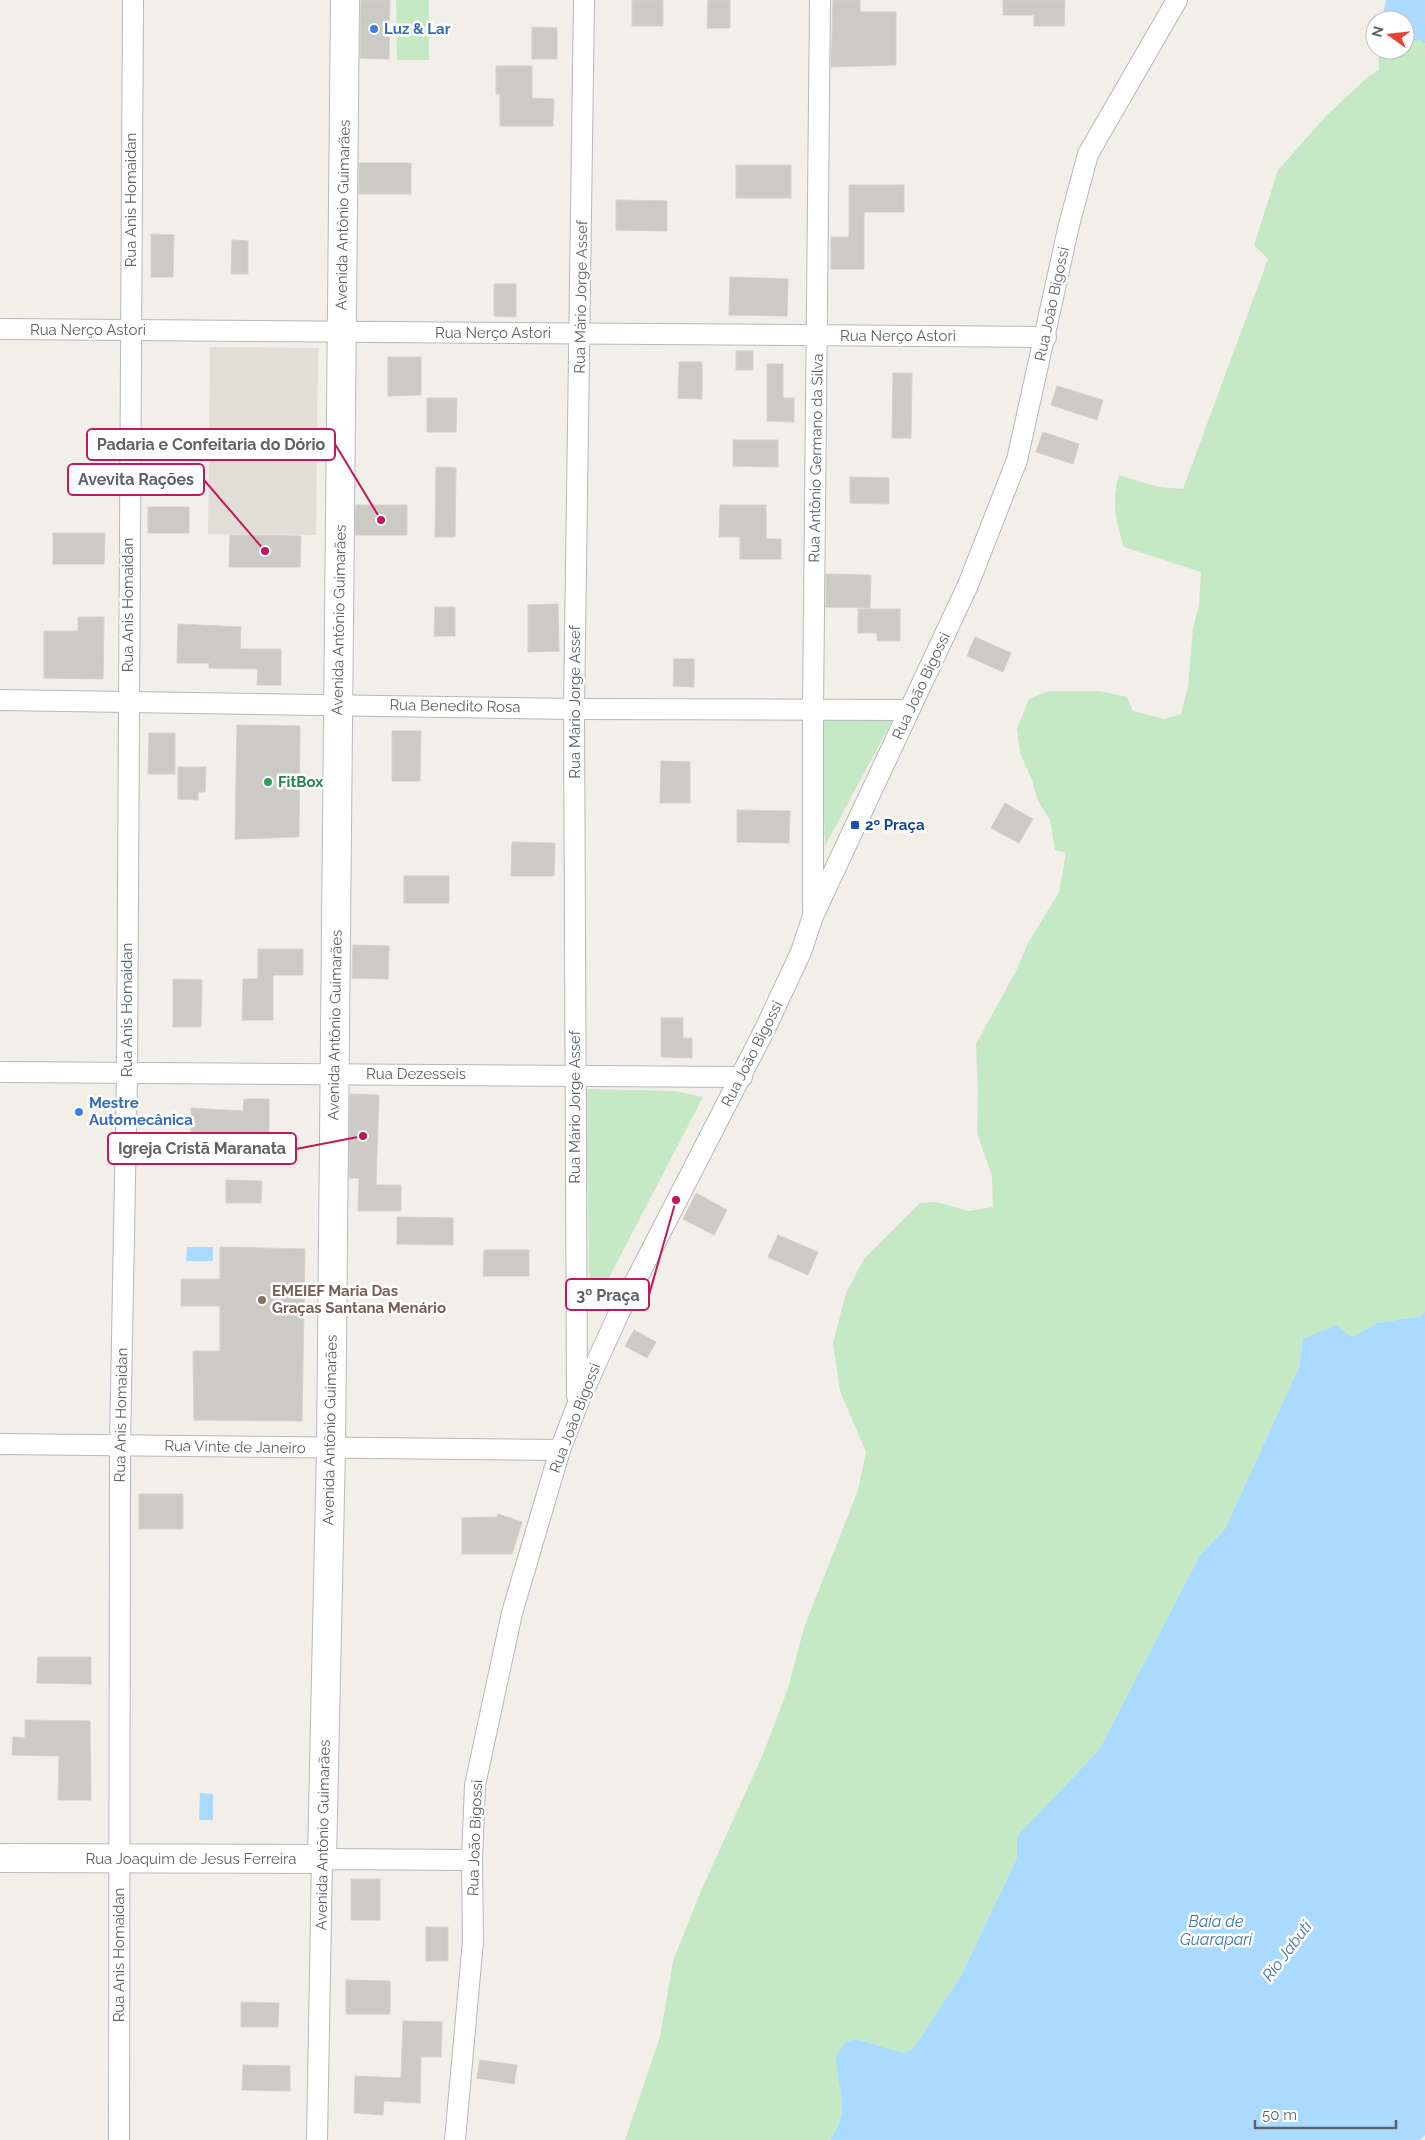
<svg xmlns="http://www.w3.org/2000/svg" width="1425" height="2140" font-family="Raleway,sans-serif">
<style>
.education{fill:#e1ded6}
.green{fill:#c5e8c5}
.water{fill:#aadaff}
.building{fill:#cccac5;stroke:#d6d1c6}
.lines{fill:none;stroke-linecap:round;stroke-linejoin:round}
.street-casing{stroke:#b5b8bc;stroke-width:22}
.secondary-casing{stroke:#b6babf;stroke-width:30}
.street{stroke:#fff;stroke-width:20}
.secondary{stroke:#fff;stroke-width:28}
.shop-dot{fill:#3f7fe0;stroke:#fff;stroke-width:2}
.leisure-dot{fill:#2e9e5b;stroke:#fff;stroke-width:2}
.transit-dot{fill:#1a4fb4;stroke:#fff;stroke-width:2}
.education-dot{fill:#8d6e63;stroke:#fff;stroke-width:2}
.labels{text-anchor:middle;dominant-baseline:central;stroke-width:5;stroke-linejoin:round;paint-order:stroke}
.shop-label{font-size:15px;font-weight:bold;fill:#366cbe;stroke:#fff;text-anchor:start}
.street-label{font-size:15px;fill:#5f6368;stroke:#fff}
.leisure-label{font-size:15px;font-weight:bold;fill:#27864d;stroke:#fff;text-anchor:start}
.transit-label{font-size:15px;font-weight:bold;fill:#164399;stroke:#fff;text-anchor:start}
.education-label{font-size:15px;font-weight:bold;fill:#785e54;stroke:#fff;text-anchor:start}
.water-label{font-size:16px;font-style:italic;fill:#4174aa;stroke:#fff}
.leader{fill:none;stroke:#c2185b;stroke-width:2}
.callout-dot{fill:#c2185b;stroke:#fff;stroke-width:2}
.callout{fill:#fff;stroke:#c2185b;stroke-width:2}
.callout-label{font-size:16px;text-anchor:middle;font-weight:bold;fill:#5f6368}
</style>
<rect width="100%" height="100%" fill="#f1efe8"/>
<!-- education -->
<path class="education" d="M210,347L318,348L316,535L208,534Z"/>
<!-- green -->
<g class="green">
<path d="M396,0H429V60H397Z"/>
<path d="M1421,39L1425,44V1311L1422,1316L1377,1323L1352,1337L1303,1339L1299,1367L1225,1529L1200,1555L1099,1750L1017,1836V1858L961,1976L913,2049L903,2053L856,2039L837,2066C842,2095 847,2115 830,2140H625L660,2037L673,1961L700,1893L764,1752L788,1688L804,1628L858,1490L866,1452L840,1391L833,1343L846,1293L864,1259L920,1203L936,1202L969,1211L993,1207L992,1176L977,1133L978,1093L976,1044L1016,971L1028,943L1059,892L1066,853L1055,850L1050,820L1038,801L1032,780L1020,753L1017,729L1029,699L1049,691H1100L1127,697L1133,711L1164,719L1181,714L1188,687L1193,628L1199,605L1201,572L1124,547C1116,522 1111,501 1119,475L1158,487L1183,489L1268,259L1254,245L1278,170L1327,115L1369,76L1379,70L1378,50H1405V41Z"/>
<path d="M820,717L892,721L825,846Z"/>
<path d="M586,1089L674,1091L703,1097L590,1314Z"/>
</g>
<!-- water -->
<g class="water">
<path d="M1386,0H1425V44L1421,40L1405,41V20H1382Z"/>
<path d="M187,1247H213V1261H186Z"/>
<path d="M1425,1311V2135L1420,2140H830C852,2108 837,2090 836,2056L845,2043L856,2039L903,2053L913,2049L961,1976L1017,1858V1836L1099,1750L1200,1555L1225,1529L1299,1367L1303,1339L1336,1325L1352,1337L1377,1323L1422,1316Z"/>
<path d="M200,1793L213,1794V1820H199Z"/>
</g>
<!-- building -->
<g class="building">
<path d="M361,0H390L389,59L360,58Z"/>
<rect x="632" y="0" width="31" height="26"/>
<path d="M708,0H730V28H707Z"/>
<path d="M833,0H860V12H896V65L831,67Z"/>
<path d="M1003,0H1065L1064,26H1034V15H1003Z"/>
<path d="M532,27L557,28V59H532Z"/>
<path d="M496,66H532V98L554,99L553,126H500V94H496Z"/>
<rect x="359" y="163" width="52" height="31"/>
<rect x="736" y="165" width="55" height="33"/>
<path d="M849,185H904V212H864V269H831V237H849Z"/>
<path d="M616,200L667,201V231L616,230Z"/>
<path d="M151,234L174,235L173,277H151Z"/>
<path d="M232,240L248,241V274H231Z"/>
<path d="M730,277L788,279L787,316L729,315Z"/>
<path d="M494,284H516V317L494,316Z"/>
<rect x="736" y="351" width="17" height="19"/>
<path d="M388,357H421V395L388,396Z"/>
<path d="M679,362H702V399L678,398Z"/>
<path d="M767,364H783V398H794V422L767,421Z"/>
<path d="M893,373H912L911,438H892Z"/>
<path d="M1057,386L1103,400L1097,420L1051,405Z"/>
<path d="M427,398H457L456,432H427Z"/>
<path d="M1043,432L1079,444L1073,464L1036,452Z"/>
<path d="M733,440H778V467L733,466Z"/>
<path d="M436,467L456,468L455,537H435Z"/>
<path d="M850,477L889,478V504L850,503Z"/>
<path d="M356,505H407V535H355Z"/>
<path d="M720,505H766V539H781V559H740V537H719Z"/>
<rect x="148" y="507" width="41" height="26"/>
<path d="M53,533H105L104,564H53Z"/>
<path d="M230,535L301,536L300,567H229Z"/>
<path d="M826,574L871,575L870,608L826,607Z"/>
<path d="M558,604L559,651L528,652V605Z"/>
<path d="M435,607H455V636H434Z"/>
<path d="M858,609H900V641H877V633H858Z"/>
<path d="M78,617H104L103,679L44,678V631H78Z"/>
<path d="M178,624L241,627L240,649H281V685H257L258,669L209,668V663H177Z"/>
<path d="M975,637L1011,653L1003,672L967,656Z"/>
<path d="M674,659H694V687L673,686Z"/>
<path d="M237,725L300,726L299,837L235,839Z"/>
<path d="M392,731H421L420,781H392Z"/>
<path d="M149,733H175V774H148Z"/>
<path d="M661,761L690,762V803H660Z"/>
<path d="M178,767H206L205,792H198V800L178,799Z"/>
<path d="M1005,803L1033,819L1019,843L991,828Z"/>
<path d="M737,810L790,811L789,843L737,842Z"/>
<path d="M512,842L555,843L554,876H511Z"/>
<rect x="404" y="876" width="45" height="27"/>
<path d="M353,945L389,946L388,979L352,978Z"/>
<path d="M258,949H303V975H273V1020H242L243,979H258Z"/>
<path d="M173,979L202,980L201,1027H173Z"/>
<path d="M661,1018H683V1038H692V1058L661,1057Z"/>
<path d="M350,1094L379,1095L376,1185H401V1211H358L359,1178H349Z"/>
<path d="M244,1099H269V1135L238,1134V1154L191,1152V1108L243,1111Z"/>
<path d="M226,1180L262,1181L261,1203H226Z"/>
<path d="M696,1193L727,1210L714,1235L683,1219Z"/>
<path d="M397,1217L453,1218V1245L397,1244Z"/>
<path d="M778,1235L818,1252L808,1275L768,1257Z"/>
<path d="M220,1247L305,1249L302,1421L194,1420L193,1351H220V1306H181V1279H220Z"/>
<path d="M484,1250H529V1276H483Z"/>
<path d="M634,1330L656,1342L647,1358L625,1346Z"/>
<rect x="139" y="1494" width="44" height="35"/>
<path d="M498,1514L522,1522L512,1554H462V1518L497,1517Z"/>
<path d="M38,1657H91V1684L37,1683Z"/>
<path d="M25,1720L90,1721L91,1800H58L59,1756L12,1755L13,1737L25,1738Z"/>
<rect x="351" y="1879" width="29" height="41"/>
<rect x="426" y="1927" width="22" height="34"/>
<path d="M346,1980L390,1981V2014H346Z"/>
<path d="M241,2002L279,2003L278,2027H241Z"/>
<path d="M403,2021L442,2022L441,2057H421L420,2103L384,2101L383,2115L354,2113L355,2076L401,2078Z"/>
<path d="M480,2060L517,2065L514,2084L477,2078Z"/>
<path d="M243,2065L290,2066V2091L242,2090Z"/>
</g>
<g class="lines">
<defs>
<g id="street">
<path d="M0,329L1046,337"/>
<path d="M0,700L574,709L909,710"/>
<path d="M813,909V709L820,0"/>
<path d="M0,1072L742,1077"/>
<path d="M577,1396L574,709L584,0"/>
<path d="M0,1444L560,1450"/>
<path d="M119,2140L120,1446L127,1073L133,0"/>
<path d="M317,2140L322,1859L472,1860"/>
<path d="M455,2140L473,1941L472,1860L475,1785L512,1613L560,1450L578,1403L618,1315L765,1029L801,952L813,916L968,585L1017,460L1069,225L1088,154L1177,0"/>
</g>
<path id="secondary" d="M0,1858L322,1859L331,1448L345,0"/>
</defs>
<!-- street casing -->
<use href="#street" class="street-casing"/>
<!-- secondary casing -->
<use href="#secondary" class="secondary-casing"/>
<!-- street -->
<use href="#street" class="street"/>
<!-- secondary -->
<use href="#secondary" class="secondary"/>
</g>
<!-- markers -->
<g class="shop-dot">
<circle cx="374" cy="29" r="5"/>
<circle cx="79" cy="1112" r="5"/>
</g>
<circle class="leisure-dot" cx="268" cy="782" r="5"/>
<rect class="transit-dot" x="850" y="820" width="10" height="10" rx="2.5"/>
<circle class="education-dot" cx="262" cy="1300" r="5"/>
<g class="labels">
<!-- shop labels -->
<g class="shop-label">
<text x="384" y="29">Luz &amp; Lar</text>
<text x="89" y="1103">Mestre<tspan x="89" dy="17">Automecânica</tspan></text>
</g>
<!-- street labels -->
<g class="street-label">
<text transform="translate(131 200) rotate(-90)">Rua Anis Homaidan</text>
<text transform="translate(343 215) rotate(-89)">Avenida Antônio Guimarães</text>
<text transform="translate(581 297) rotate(-89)">Rua Mário Jorge Assef</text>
<text transform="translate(1052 304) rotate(-78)">Rua João Bigossi</text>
<text x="88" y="330">Rua Nerço Astori</text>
<text x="493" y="333">Rua Nerço Astori</text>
<text x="898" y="336">Rua Nerço Astori</text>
<text transform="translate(816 458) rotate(-89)">Rua Antônio Germano da Silva</text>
<text transform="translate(128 605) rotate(-90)">Rua Anis Homaidan</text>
<text transform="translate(339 620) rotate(-89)">Avenida Antônio Guimarães</text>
<text transform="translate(921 686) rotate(-65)">Rua João Bigossi</text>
<text transform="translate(575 702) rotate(-90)">Rua Mário Jorge Assef</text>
<text transform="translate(455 706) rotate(1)">Rua Benedito Rosa</text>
<text transform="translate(127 1010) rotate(-90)">Rua Anis Homaidan</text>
<text transform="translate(335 1025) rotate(-89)">Avenida Antônio Guimarães</text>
<text transform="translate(752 1054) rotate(-63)">Rua João Bigossi</text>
<text x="416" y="1074">Rua Dezesseis</text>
<text transform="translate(575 1107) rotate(-90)">Rua Mário Jorge Assef</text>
<text transform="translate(121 1415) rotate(-89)">Rua Anis Homaidan</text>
<text transform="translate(575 1418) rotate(-69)">Rua João Bigossi</text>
<text transform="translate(330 1430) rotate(-89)">Avenida Antônio Guimarães</text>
<text transform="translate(235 1447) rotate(1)">Rua Vinte de Janeiro</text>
<text transform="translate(323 1835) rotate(-89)">Avenida Antônio Guimarães</text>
<text transform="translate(475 1838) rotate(-88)">Rua João Bigossi</text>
<text x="191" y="1859">Rua Joaquim de Jesus Ferreira</text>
<text transform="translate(119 1955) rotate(-90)">Rua Anis Homaidan</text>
</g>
<!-- leisure labels -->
<g class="leisure-label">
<text x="278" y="782">FitBox</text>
</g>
<!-- transit labels -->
<g class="transit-label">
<text x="865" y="825">2º Praça</text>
</g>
<!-- education labels -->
<g class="education-label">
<text x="272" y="1291">EMEIEF Maria Das<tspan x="272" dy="17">Graças Santana Menário</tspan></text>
</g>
<!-- water labels -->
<g class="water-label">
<text x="1216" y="1921">Baía de<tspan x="1216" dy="18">Guarapari</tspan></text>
<text transform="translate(1287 1951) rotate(-53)">Rio Jabuti</text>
</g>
</g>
<!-- callouts -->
<path class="leader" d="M381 520L335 444M265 551L204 480M363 1136L296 1149M676 1200L649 1295"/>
<g class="callout-dot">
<circle cx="381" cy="520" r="5"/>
<circle cx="265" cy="551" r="5"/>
<circle cx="363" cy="1136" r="5"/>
<circle cx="676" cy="1200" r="5"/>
</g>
<g class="callout">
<rect x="87" y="429" width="248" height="31" rx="5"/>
<rect x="68" y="464" width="136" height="31" rx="5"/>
<rect x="108" y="1133" width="188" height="31" rx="5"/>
<rect x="566" y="1279" width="83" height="31" rx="5"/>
</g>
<g class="callout-label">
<text x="211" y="450">Padaria e Confeitaria do Dório</text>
<text x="136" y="485">Avevita Rações</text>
<text x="202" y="1154">Igreja Cristã Maranata</text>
<text x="608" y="1301">3º Praça</text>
</g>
<!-- north arrow -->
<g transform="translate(1390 35) rotate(285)"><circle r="24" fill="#ffffff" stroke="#bfc1c3"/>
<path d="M0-4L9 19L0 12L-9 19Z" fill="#ea4335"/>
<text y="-8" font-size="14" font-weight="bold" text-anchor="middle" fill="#5f6368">N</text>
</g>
<!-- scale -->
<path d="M1255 2120v8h141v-8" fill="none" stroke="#5f6368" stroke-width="2.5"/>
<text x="1262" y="2120" font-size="15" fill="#5f6368" stroke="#ffffff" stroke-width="4" paint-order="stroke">50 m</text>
</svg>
